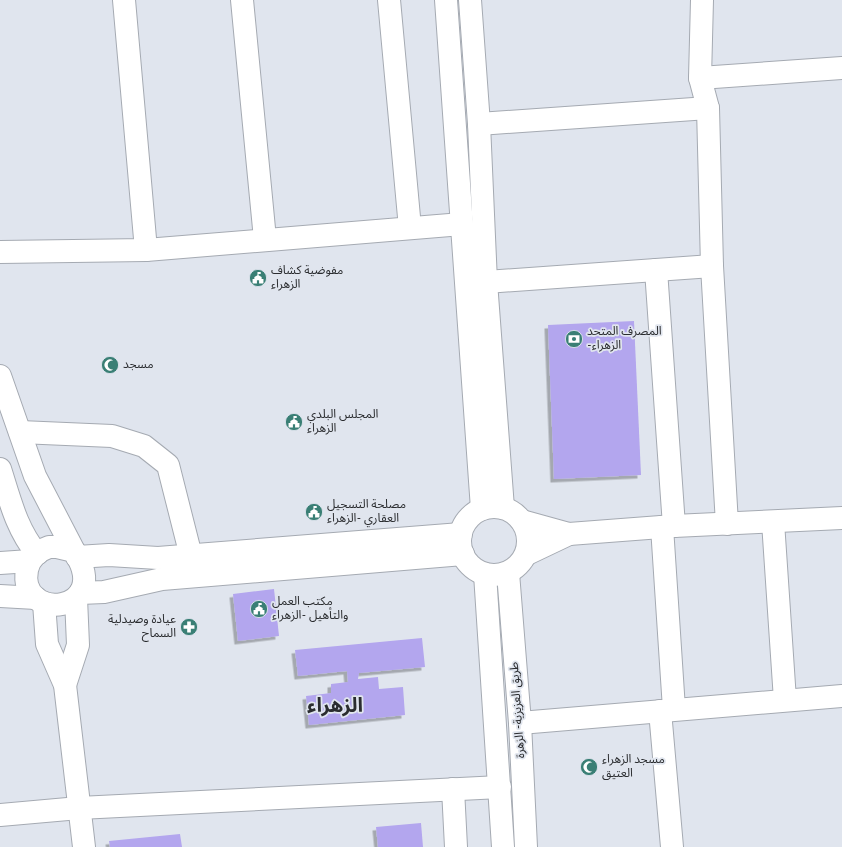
<svg xmlns="http://www.w3.org/2000/svg" width="842" height="847" font-family="Overpass,'Noto Sans Arabic',sans-serif">
<style>
.building{fill:#b3a6ee;filter:url(#shadow)}
.lines{fill:none;stroke-linecap:round;stroke-linejoin:round}
.minor-casing{stroke:#a5aab2;stroke-width:24}
.major-casing{stroke:#a5aab2;stroke-width:24}
.minor{stroke:#fff;stroke-width:22}
.major{stroke:#fff;stroke-width:22}
.labels{text-anchor:middle;dominant-baseline:central;stroke-width:3.5;stroke-linejoin:round;paint-order:stroke}
.poi-label{font-size:12px;fill:#2a2c2f;stroke:#e0e5ee;text-anchor:start}
.street-label{font-size:12px;fill:#2a2c2f;stroke:#e0e5ee}
.town-label{font-size:20px;font-weight:bold;fill:#2a2c2f;stroke:#e0e5ee}
</style>
<defs>
<filter id="shadow"><feDropShadow dx="-3.5" dy="3.5" stdDeviation="0" flood-color="#0004"/></filter>
</defs>
<rect width="100%" height="100%" fill="#e0e5ee"/>
<!-- building -->
<g class="building">
<path d="M634,321L641,475L554,479L548,325Z"/>
<path d="M274,589L279,636L238,641L233,594Z"/>
<path d="M422,638L425,667L359,673L358,679L378,677L379,689L403,687L405,715L309,725L306,696L331,693V684L348,682L347,671L298,676L295,650Z"/>
<path d="M421,823L423,847H378L376,827Z"/>
<path d="M180,834L182,847H110L109,841Z"/>
</g>
<g class="lines">
<defs>
<g id="minor">
<path d="M124,0L146,250"/>
<path d="M242,0L265,239"/>
<path d="M389,0L410,228"/>
<path d="M702,0L700,78L708,108L712,266L727,524"/>
<path d="M700,78L842,68"/>
<path d="M479,124L708,108"/>
<path d="M0,252L146,250L462,224"/>
<path d="M656,270L674,526"/>
<path d="M486,282L712,266"/>
<path d="M0,376L35,476L74,551"/>
<path d="M20,432L112,436L144,446L168,465L191,556"/>
<path d="M0,469C10,500 16,528 37,554"/>
<path d="M522,521L569,534L674,526L842,518"/>
<path d="M773,522L785,700"/>
<path d="M662,527L674,709"/>
<path d="M49,547H57L74,551C115,614 17,623 27,570C29,558 38,551 49,547Z"/>
<path d="M527,554L569,534"/>
<path d="M77,557L109,555L158,558L461,534"/>
<path d="M0,563L30,561"/>
<path d="M80,593L104,592L162,579L463,554"/>
<path d="M0,596L36,598"/>
<path d="M44,603L47,644L65,685L84,847"/>
<path d="M65,685L78,645L76,598"/>
<path d="M660,711L672,847"/>
<path d="M520,723L842,696"/>
<path d="M453,789L456,847"/>
<path d="M0,815L79,808L500,787"/>
</g>
<g id="major">
<path d="M446,0L482,509"/>
<path d="M470,0L479,124L486,282L503,508"/>
<circle cx="494" cy="541" r="34"/>
<path d="M508,573L520,723L526,847"/>
<path d="M485,574L503,847"/>
</g>
</defs>
<!-- minor casing -->
<use href="#minor" class="minor-casing"/>
<!-- major casing -->
<use href="#major" class="major-casing"/>
<!-- minor -->
<use href="#minor" class="minor"/>
<!-- major -->
<use href="#major" class="major"/>
</g>
<!-- icons -->
<defs>
<symbol id="civic-disc" viewBox="-11 -11 22 22"><circle r="9.5" fill="#3a7f75" stroke="#e0e5ee"/><path d="M-.6-6.5H3V-4.5H.6V-3L4-1V1h2V6H-6V1h2V-1L-.6-3ZM-1.2 2.5V6h2.4V2.5Z" fill="#fff"/></symbol>
<symbol id="bank-disc" viewBox="-11 -11 22 22"><circle r="9.5" fill="#3a7f75" stroke="#e0e5ee"/><path d="M-6-4H6V4H-6ZM0-2.3a2.3 2.3 0 1 0 0 4.6a2.3 2.3 0 1 0 0-4.6Z" fill="#fff"/></symbol>
<symbol id="mosque-disc" viewBox="-11 -11 22 22"><circle r="9.5" fill="#3a7f75" stroke="#e0e5ee"/><path d="M3.5-4.9A6 6 0 1 0 3.5 4.9A5 5 0 1 1 3.5-4.9Z" fill="#fff"/></symbol>
<symbol id="pharmacy-disc" viewBox="-11 -11 22 22"><circle r="9.5" fill="#3a7f75" stroke="#e0e5ee"/><path d="M-2-6h4v4h4v4h-4v4h-4v-4h-4v-4h4Z" fill="#fff"/></symbol>
</defs>
<g fill-rule="evenodd">
<use href="#civic-disc" x="248" y="268" width="20" height="20"/>
<use href="#bank-disc" x="564" y="329" width="20" height="20"/>
<use href="#mosque-disc" x="100" y="355" width="20" height="20"/>
<use href="#civic-disc" x="284" y="412" width="20" height="20"/>
<use href="#civic-disc" x="304" y="502" width="20" height="20"/>
<use href="#civic-disc" x="249" y="599" width="20" height="20"/>
<use href="#pharmacy-disc" x="179" y="617" width="20" height="20"/>
<use href="#mosque-disc" x="579" y="757" width="20" height="20"/>
</g>
<g class="labels">
<!-- poi labels -->
<g class="poi-label">
<text x="271" y="271">مفوضية كشاف<tspan x="271" dy="14">الزهراء</tspan></text>
<text x="587" y="332">المصرف المتحد<tspan x="587" dy="14">-الزهراء</tspan></text>
<text x="123" y="365">مسجد</text>
<text x="307" y="415">المجلس البلدي<tspan x="307" dy="14">الزهراء</tspan></text>
<text x="327" y="505">مصلحة التسجيل<tspan x="327" dy="14">العقاري -الزهراء</tspan></text>
<text x="272" y="602">مكتب العمل<tspan x="272" dy="14">والتأهيل -الزهراء</tspan></text>
<text x="176" y="620" text-anchor="end">عيادة وصيدلية<tspan x="176" dy="14">السماح</tspan></text>
<text x="602" y="760">مسجد الزهراء<tspan x="602" dy="14">العتيق</tspan></text>
</g>
<!-- street labels -->
<g class="street-label">
<text transform="translate(518 710) rotate(-94)">طريق العزيزية- الزهرة</text>
</g>
<!-- town labels -->
<g class="town-label">
<text x="335" y="707">الزهراء</text>
</g>
</g>
</svg>
